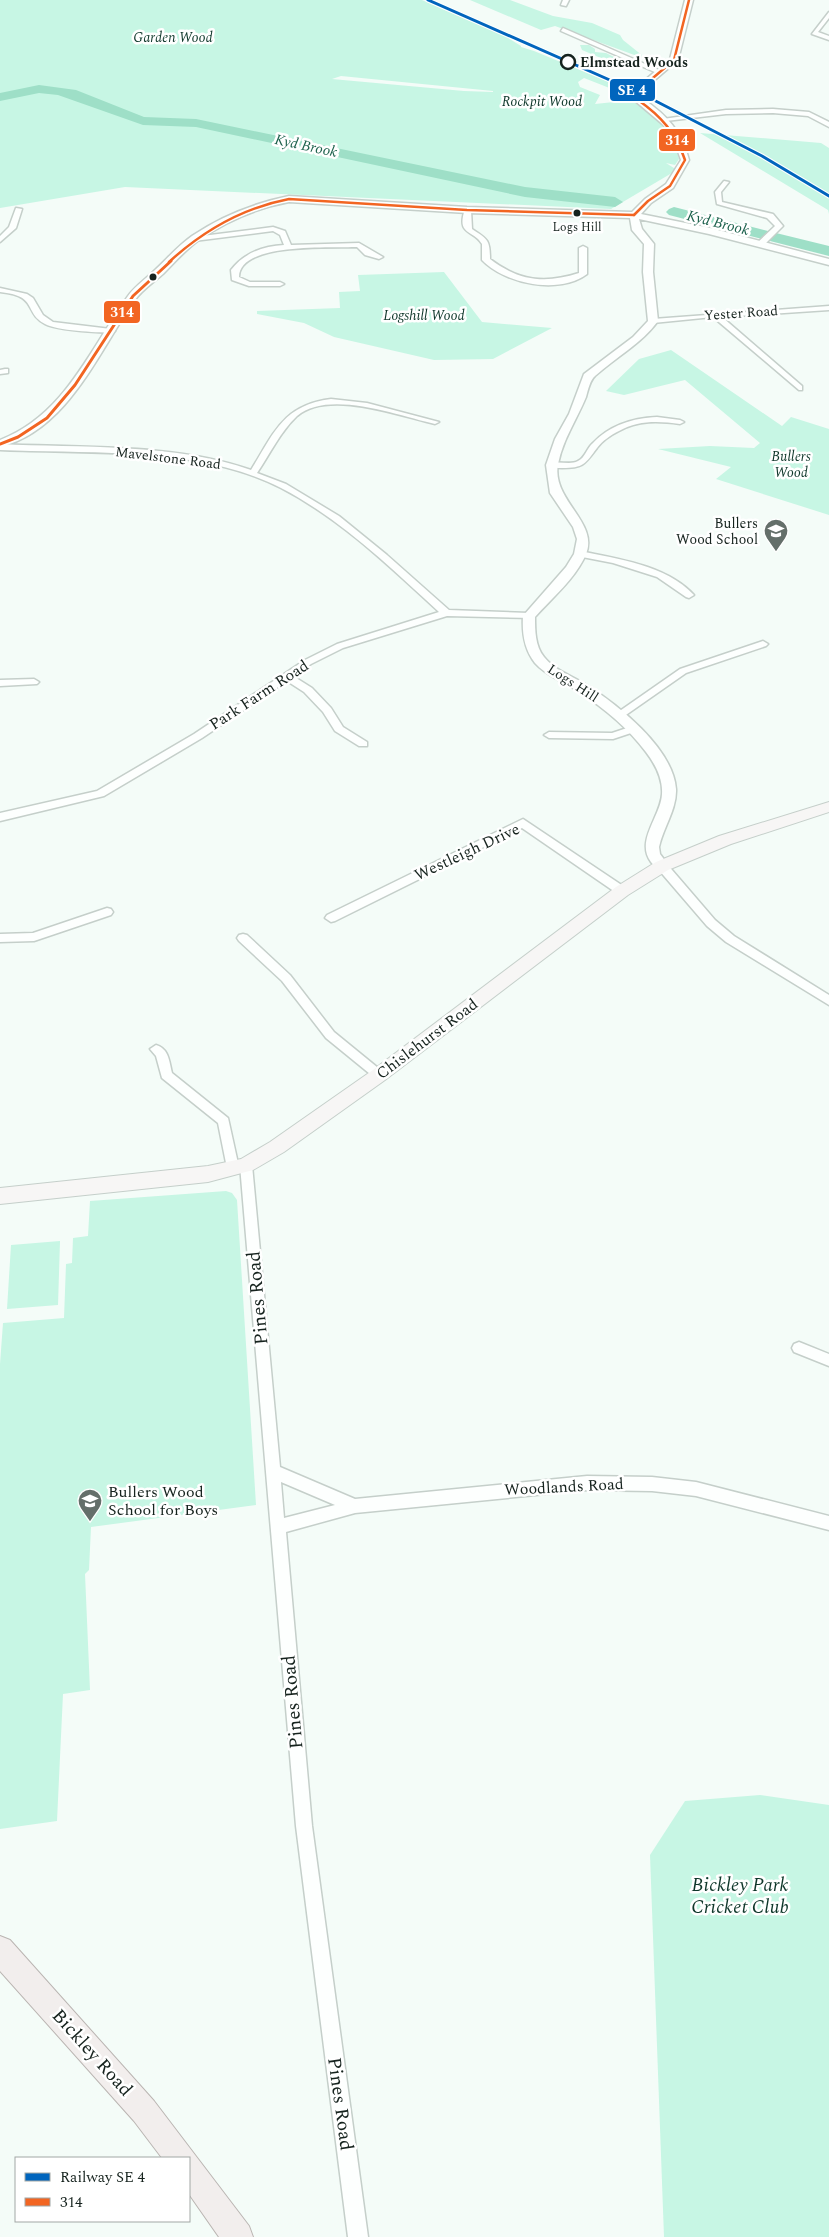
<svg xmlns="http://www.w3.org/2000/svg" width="829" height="2237" font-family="Spectral,serif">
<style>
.green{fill:#c7f6e4;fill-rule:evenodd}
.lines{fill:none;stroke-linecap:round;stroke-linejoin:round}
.river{fill:#9edfc7;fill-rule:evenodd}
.minor-casing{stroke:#c5cfca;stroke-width:3}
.tertiary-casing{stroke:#c5cfca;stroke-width:3}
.secondary-casing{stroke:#c5cfca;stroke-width:2}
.primary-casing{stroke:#bab5b2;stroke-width:2}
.minor{fill:#fdfffe;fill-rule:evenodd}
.tertiary{fill:#fdfffe;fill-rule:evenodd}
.secondary{fill:#f7f6f5;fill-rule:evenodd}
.primary{fill:#f2eeed;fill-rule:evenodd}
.bus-1-far1-casing{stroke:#fff;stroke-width:4.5}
.bus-1-casing{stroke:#fff;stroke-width:5.5}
.bus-1-far1{stroke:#f26522;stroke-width:2.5}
.bus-1{stroke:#f26522;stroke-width:3}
.rail-1-casing{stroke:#fff;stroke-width:5}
.rail-1{stroke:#0065bd;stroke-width:3}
.stop-dot{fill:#fff;stroke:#16231e;stroke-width:2.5}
.bus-dot{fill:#16231e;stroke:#fff;stroke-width:2}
.labels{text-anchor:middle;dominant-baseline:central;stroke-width:5;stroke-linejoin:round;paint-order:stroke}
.far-bus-label{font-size:12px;fill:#16231e;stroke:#fff}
.far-park-label{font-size:14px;font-style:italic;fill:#0e372a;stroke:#fff}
.far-stop-label{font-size:14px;font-weight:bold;fill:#16231e;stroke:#fff;text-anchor:start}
.far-street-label{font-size:14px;fill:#16231e;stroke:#fff}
.far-poi-label{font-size:14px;fill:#16231e;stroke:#fff;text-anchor:end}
.far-water-label{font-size:15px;font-style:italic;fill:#1c614c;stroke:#fff}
.street-label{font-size:16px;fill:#16231e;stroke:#fff}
.poi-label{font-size:16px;fill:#16231e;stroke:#fff;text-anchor:start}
.near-street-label{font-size:19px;fill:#16231e;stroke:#fff}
.near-park-label{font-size:19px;font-style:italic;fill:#0e372a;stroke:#fff}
.line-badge{stroke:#fff;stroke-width:2}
.badge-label{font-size:14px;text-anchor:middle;font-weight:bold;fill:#fff}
</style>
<rect width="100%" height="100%" fill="#f4fcf8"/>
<!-- green -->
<g class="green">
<path d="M0,0H422L508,38L521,46V47L534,51L628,90L612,89L584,78L578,82L580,87L600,95L595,104L633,100C660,118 672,127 679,159L675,165L666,163L677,170L611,209L125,187L0,208ZM341,76L493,91V92L464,91L332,79Z"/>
<path d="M470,0H510L553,16L592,23L620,35L623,40L648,60L555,26L541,30Z"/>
<path d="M580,45H589L595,49V52L606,53L622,61V64L615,67L608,61L582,50Z"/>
<path d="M700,133L821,143L829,148V214L828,210Z"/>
<path d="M444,272L482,322L552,328L493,359L434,360L334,337L304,323L257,314V311L340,308L339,292L360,291L358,275Z"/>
<path d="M671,350L782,426L791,417L829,429V515L716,479L731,467L658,449L710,446L754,448L760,443L685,380L624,395L606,391L639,359Z"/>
<path d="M226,1191L232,1193L237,1200L256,1505L91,1527L89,1570L85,1574L90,1690L63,1694L57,1821L0,1829V1364L3,1323L64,1318L66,1264L72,1263L73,1238L88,1236L90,1201Z"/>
<path d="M60,1241L58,1305L7,1309L11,1245Z"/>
<path d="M760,1795L829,1805V2237H664L650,1855L685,1801Z"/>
</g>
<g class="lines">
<!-- river -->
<g class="river">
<path d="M39,85L76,90L144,117L196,119L525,187L615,197L623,202L615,207L525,197L196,127L143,125L58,95L39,93L0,101V93Z"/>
<path d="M674,207L768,231L770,234L762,239L669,215L666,212L669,209Z"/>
<path d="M776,233L829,246V256L770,241L768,238L770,235Z"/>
</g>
<defs>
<g id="minor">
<path d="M563,0H569L566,6L561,5Z"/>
<path d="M829,12V18L818,32L829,36V40L812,34Z"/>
<path d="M563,28L661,71L662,72L657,73L561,31Z"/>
<path d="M773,109L809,112L829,122V127L808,116L773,113L726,114L666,121L663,119L726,110Z"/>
<path d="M724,181L729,182L721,192L722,202L773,214L783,226L763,246L756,244L775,226L767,218L717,204L715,192Z"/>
<path d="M16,208L22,209L16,228L0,242V236L9,227Z"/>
<path d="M465,209L471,210L472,229C487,239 490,239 490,259C519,281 545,284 579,273V248L583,246L587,248V274C559,295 505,284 482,260V244C473,229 456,236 465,209Z"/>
<path d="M273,227L285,231L291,245L359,243L383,257L379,259L365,255L357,247C332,248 239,242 239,277L250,282H280L284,284L280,286H249L232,280L231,270C244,253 263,246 284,245L280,235L273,231L194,241L190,239L194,237Z"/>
<path d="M0,288L27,294L33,298L43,315L53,322L111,329L115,331L111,333C96,332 57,331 45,324C23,312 39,296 0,292Z"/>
<path d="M829,306V310L722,317L802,386V390H799L713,317L653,323L649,321L653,319Z"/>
<path d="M5,369H8V373L0,374V370Z"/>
<path d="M331,399L367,403L439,422L435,424C399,416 329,389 297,416C280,432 270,454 257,473L286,484L339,516L387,555L449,610L529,613L532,614V618L447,616L343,648L311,664L293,676L312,688L331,708L343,727L367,742V746H359L335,731L323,712L304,692L287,681L202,738L104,796L0,821V813L97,791L194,734L305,660L337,644L439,612C390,567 341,519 281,488C200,446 89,454 0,450V444C79,448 176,443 251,470C274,433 283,405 331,399Z"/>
<path d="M657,417L680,420L684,422L680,424C659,421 638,420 619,431C611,435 602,441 597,448C585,464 584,468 562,468C557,468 552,468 548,465C556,459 569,466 578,461C585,458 587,448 593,443C610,425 633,418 657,417Z"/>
<path d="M580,551C618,559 666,565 694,595L689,598L686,597L657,577L613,563L577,556V552Z"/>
<path d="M763,641L768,644L766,646L686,673L623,717L619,718L614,715L680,669Z"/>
<path d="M34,679L39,682L37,684L0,686V680Z"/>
<path d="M633,726L638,729L637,731L613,739L549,738L544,735L549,732L612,733Z"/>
<path d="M523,819L626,888L628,891L626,894H618L522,828L335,921L331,922L325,918L327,915Z"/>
<path d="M662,862L666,863L715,920L734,936L829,995V1005L726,942L707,926L658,869L657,866L658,863Z"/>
<path d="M107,908L111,909L113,912L111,915L34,941L0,942V934L33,933Z"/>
<path d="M243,934L247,935L290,975L334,1032L383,1072L385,1075L383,1078H375L326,1038L282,981L239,941L237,938L239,935Z"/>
<path d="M156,1045C169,1049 169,1061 172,1073L228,1118L239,1168L238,1172H228L227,1168L218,1123L162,1078L156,1056L150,1049Z"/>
<path d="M246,1160L251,1161L252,1165L280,1467L355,1499L587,1476L652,1477L696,1482L829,1516V1530L696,1496L652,1491L587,1490L355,1513L286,1532L312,1826L368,2237H348L296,1826L240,1165L241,1161ZM281,1482L335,1505L284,1518Z"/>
<path d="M799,1342L829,1354V1366L794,1352L792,1348L794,1344Z"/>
</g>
<path id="tertiary" d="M685,0H693L678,60L650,84L643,99C667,115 682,132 689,160L673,188L651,203L641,214L710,228L829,259V265L709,234L639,219L642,229L654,244L653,272L658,321C641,344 616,357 595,376C590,380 588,390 586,397C577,419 563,439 558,464C551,500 599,522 586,554C576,578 552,598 535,617C535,630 535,646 544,657C554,670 572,676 585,684C617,704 673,748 676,789C677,809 663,828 659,847L660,854L669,866L662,871C657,869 654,866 651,862C635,841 661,816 662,794C663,778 655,764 646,752C628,728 604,708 579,692C565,682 546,676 535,663C524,649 522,633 523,616L566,567L574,554L577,539L573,527L550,493L546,465L555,439L569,414L584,374L633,337L648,321L643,272L644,244L632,230L630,218L467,213L289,202C257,208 225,222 199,240C186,249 174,263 163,274C154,282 142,290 135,300C98,352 68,430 0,447V440C65,415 90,349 128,296C135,286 147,278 155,270C167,259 179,245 192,236C220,217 255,203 289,196L467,207L632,212L645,199L666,184L681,160L674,140L666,127L634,100L644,81L670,59Z"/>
<path id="secondary" d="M829,802V812L731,844L668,870L628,895L385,1080L284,1152L253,1170L208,1182L0,1204V1188L208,1166L241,1159L270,1142L373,1070L616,887L656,862L719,836Z"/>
<path id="primary" d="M0,1936L10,1940L154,2101L249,2226L253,2237H219L189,2194V2158H162L134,2121L0,1971Z"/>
</defs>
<!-- minor casing -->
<use href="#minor" class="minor-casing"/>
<!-- tertiary casing -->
<use href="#tertiary" class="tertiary-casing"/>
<!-- secondary casing -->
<use href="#secondary" class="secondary-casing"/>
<!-- primary casing -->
<use href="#primary" class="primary-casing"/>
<!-- minor -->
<use href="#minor" class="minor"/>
<!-- tertiary -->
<use href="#tertiary" class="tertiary"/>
<!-- secondary -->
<use href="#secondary" class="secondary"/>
<!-- primary -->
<use href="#primary" class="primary"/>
<defs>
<g id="bus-1-far1">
<path d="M634,215L648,201L670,186L685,160C676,133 661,116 638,100L647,83L674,60L689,0"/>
<path d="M169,262C204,230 242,208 289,199L467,210L634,215"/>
</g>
<path id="bus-1" d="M0,444L18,437L47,418L75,385L133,296L171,261"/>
</defs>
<!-- bus-1-far1 casing -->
<use href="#bus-1-far1" class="bus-1-far1-casing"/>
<!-- bus-1 casing -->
<use href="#bus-1" class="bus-1-casing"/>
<!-- bus-1-far1 -->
<use href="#bus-1-far1" class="bus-1-far1"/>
<!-- bus-1 -->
<use href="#bus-1" class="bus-1"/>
<defs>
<path id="rail-1" d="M428,0L646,96L762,156L829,196"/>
</defs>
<!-- rail-1 casing -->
<use href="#rail-1" class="rail-1-casing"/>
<!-- rail-1 -->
<use href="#rail-1" class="rail-1"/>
</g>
<!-- icons -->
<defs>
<symbol id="school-pin" viewBox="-11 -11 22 30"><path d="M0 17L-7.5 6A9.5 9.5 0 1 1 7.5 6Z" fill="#646f6a" stroke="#fff"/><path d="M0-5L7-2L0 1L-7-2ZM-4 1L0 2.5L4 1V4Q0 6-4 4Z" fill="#fff"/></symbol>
</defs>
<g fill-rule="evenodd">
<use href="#school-pin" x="762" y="517" width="28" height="38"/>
<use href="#school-pin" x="76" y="1487" width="28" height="38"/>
</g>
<!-- markers -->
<circle class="stop-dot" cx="568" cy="62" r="7"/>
<g class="bus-dot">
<circle cx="577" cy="213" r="4.5"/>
<circle cx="153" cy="277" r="4.5"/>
</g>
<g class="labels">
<!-- far-bus labels -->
<g class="far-bus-label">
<text x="577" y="227">Logs Hill</text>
</g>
<!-- far-park labels -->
<g class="far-park-label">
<text x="173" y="37">Garden Wood</text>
<text x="542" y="101">Rockpit Wood</text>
<text x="424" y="315">Logshill Wood</text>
<text x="791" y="456">Bullers<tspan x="791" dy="16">Wood</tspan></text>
</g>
<!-- far-stop labels -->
<g class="far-stop-label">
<text x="580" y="62">Elmstead Woods</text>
</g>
<!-- far-street labels -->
<g class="far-street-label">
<text transform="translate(741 313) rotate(-4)">Yester Road</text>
<text transform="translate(168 458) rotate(7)">Mavelstone Road</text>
<text transform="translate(573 683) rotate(33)">Logs Hill</text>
</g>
<!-- far-poi labels -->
<g class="far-poi-label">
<text x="758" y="523">Bullers<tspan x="758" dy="16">Wood School</tspan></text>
</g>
<!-- far-water labels -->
<g class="far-water-label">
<text transform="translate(306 146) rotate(12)">Kyd Brook</text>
<text transform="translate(718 223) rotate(14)">Kyd Brook</text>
</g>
<!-- street labels -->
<g class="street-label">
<text transform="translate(259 695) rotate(-33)">Park Farm Road</text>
<text transform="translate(467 852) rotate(-25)">Westleigh Drive</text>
<text transform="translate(427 1039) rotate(-37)">Chislehurst Road</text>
<text transform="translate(564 1487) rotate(-3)">Woodlands Road</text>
</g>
<!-- poi labels -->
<g class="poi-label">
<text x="108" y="1492">Bullers Wood<tspan x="108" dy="18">School for Boys</tspan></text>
</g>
<!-- near-street labels -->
<g class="near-street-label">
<text transform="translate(258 1298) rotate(-95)">Pines Road</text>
<text transform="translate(293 1702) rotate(-95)">Pines Road</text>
<text transform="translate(92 2053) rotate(48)">Bickley Road</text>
<text transform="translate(340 2104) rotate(82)">Pines Road</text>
</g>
<!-- near-park labels -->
<g class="near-park-label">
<text x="740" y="1885">Bickley Park<tspan x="740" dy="22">Cricket Club</tspan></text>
</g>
</g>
<g class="line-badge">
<rect x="609" y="78" width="47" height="24" rx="5" fill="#0065bd"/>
<rect x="658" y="128" width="38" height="24" rx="5" fill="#f26522"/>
<rect x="103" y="300" width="38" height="24" rx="5" fill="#f26522"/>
</g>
<g class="badge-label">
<text x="632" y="95">SE 4</text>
<text x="677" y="145">314</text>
<text x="122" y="317">314</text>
</g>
<!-- legend -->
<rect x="15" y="2157" width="175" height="65" fill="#ffffff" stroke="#a2a7a5"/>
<rect x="25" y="2173" width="25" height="8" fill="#0065bd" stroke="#a2a7a5"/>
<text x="60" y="2182" font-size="15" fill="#16231e">Railway SE 4</text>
<rect x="25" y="2198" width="25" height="8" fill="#f26522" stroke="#a2a7a5"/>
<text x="60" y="2207" font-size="15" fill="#16231e">314</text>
</svg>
